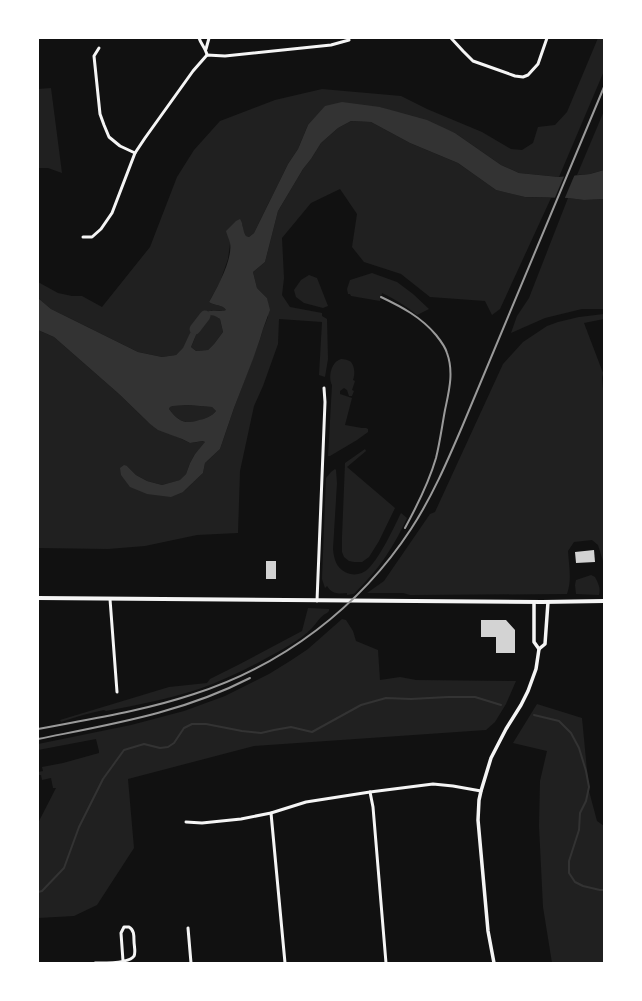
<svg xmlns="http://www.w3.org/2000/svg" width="642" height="1001" font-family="'DM Sans',sans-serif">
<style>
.green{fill:#202020}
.water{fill:#333;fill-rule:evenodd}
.pier{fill:#111}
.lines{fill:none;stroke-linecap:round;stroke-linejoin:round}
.stream{stroke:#333;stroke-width:2}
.river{stroke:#333;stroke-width:11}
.building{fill:#d3d3d3}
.minor{stroke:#f5f5f5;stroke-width:3}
.tertiary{stroke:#f5f5f5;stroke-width:3.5}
.secondary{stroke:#f5f5f5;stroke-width:4}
.rail{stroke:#9a9a9a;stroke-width:2}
</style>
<rect width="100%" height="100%" fill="#111"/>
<!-- green -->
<g class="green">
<path d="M598,38H604V71L559,177L519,173L501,165L455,133L380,107L308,125L298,149L288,164L254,233L249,237L246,236L243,232V224L230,244L228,259L220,282L209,302C214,306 222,304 226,310L222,311L211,310L210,315H214L220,319L223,332L214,344L208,350L196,351L191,347L196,335L192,330L183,349L176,355L162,357L138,352L51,309L38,298V282L58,293L72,296H82L102,307L150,247L177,177L194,150L220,121L275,100L322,89L401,96L427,109L482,132L511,149L522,150L533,143L538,127L555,125L567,112Z"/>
<path d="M51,88L62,173L48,168H38V89Z"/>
<path d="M604,111V170L590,174L577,175Z"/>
<path d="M351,121L371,122L410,143L458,163L496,190L525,197L551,198L500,309L492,315L485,301L430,297L401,274L364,262L352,247L357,214L340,189L311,203L282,238L284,278L282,295L290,307L322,313V316L327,319L328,359L325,377L319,375L322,322L279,319L278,344L263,386L254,406L240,471L238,533L197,535L145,546L108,549L38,548V330L54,337L119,394L150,424L190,443L204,441L205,443L195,454L190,463L186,474L181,480L162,485L147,481L136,475L127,466L121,475L183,492L203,473L205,463L220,449L234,408L260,339L263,329L268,317L267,298L257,288L253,272L265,262L278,211L303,169L311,159L321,143L338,128Z"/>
<path d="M568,198L584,200L604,199V309H582L545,318L511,333L517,316L529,298Z"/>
<path d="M372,273L397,282L413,294L429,309L417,315C406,306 395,299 382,293L380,301L351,296L350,294H348L347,289L350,280Z"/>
<path d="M309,275L317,278L328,306L323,308L304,303L296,297L294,290L301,280Z"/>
<path d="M604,314V319L584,323L603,373L602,378L604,402V572L603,561L598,545L592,540L574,542L568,551C569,566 572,580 567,594L410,595L403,593H367L384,581L430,514L435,512L503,364L523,342L547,326L558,322L579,317Z"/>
<path d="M341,359C344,359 349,360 351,362C355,367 355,375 353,380L355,381L352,390L354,391L352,396H349L347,390L344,388L340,391V394L352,398L345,425L362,428H366L368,429V432L357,440L330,456H328L332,385C328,377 331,362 341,359Z"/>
<path d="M188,405L212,407L216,411C212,416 205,419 200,420C185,425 178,421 169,409L170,407L173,406Z"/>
<path d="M365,449L366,451L347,467L395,508L379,541L369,557L362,562H354L349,561L344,557L342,552V537L345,463Z"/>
<path d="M335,469L336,470L337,483L333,549C334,559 336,567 345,572C352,576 362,575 368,569C381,556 393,529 401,513L407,518C401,531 394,544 386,556C377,570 366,581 355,593L353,594L347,595V593C338,594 332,594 327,586L325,588L322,579L326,478L331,472Z"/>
<path d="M591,575L595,577C598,583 601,588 599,595L576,594L575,585L576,580Z"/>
<path d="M308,608L329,609V611L327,613C320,616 317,623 312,628C301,640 278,652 263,660C243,671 221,681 199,689C169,699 137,705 106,711L104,710C89,713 75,717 61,722L60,720L169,687L207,683L210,679L238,665L302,631Z"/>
<path d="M342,619L346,620L353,631L356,641L378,650L380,680L400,677L416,680L516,681L506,704L495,722L486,730L254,746L128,779L134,848L97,905L74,916L38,918V823L56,788H53L51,778L42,780L41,775H38V772L43,771L42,767L63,763L99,753V751L96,739L38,750V744L131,725L184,711L225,696L269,674L290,661L308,649Z"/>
<path d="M537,704L582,718L589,791L597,821L604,826V963H552L543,907L539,826L540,781L547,751L513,743Z"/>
</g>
<!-- water -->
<path class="water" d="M342,102L380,107L427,120L455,133L501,165L519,173L559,177L590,174L604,170V199L584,200L568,198L525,197L496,190L458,163L410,143L371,122L351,121L338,128L321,143L311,159L303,169L278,211L265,262L253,272L257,288L267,298L270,310L263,329L260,339L253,359L234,408L220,449L205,463L203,473L183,492L171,497L147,494L130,487L121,475L120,468L124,465L127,466L136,475L147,481L162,485L180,480L186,474L190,463L195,454L205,442L203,441L190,443L182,439L158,430L150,424L119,394L54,337L38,330V298L51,309L138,352L162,357L176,355L183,348L189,335L193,328L196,331V335L191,347L196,351L208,350L214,344L223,332L220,319C214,315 212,314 205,317L204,315C211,307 217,313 226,310C222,304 214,306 209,302C217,288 233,259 230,243C229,239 227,235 226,231L236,221L240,219C244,225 242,230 246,236L249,237L254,233L288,164L298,149L308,125L325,106ZM188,405L212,407L216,411C212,416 205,419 199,420C185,425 178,421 169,409L170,407L173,406Z"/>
<!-- pier -->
<path class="pier" d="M565,174H575L564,200H554Z"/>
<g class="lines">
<!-- stream -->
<g class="stream">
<path d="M534,715L559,721L571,733L579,748L586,771L589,787L586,801L580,813L579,830L569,861V873L575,882L583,886L600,890H604"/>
<path d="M38,892L42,891L64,868L79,827L103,779L124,750L144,744L160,748L168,747L174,743L184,728L192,724H206L242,731L261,733L274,730L291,727L312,732L361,705L386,698L411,699L448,697H475L501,705"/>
</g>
<!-- river -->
<path class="river" d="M195,329L205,316"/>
</g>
<!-- building -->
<g class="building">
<path d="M594,550L595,562L576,563L575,552Z"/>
<rect x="266" y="561" width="10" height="18"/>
<path d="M481,620H506L515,630V653H496V637H481Z"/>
</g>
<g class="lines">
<!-- minor -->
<g class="minor">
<path d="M199,38C201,44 206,49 207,55"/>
<path d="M451,38L463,51L473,61L515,76L523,77L528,75L538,64L547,38"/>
<path d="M99,48L94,56L100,114L104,125L109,137L120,146L135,153"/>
<path d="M206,49L209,38"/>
<path d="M83,237H92L101,229L112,213L135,153L145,138L193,71L207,55L225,56L331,45L349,40"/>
<path d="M110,599L117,692"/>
<path d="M317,601L325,402L324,388"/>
<path d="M370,792L373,807L386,963"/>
<path d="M271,813L285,963"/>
<path d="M186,822L202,823L241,819L271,813L306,802L370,792L433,784L453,786L481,791"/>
<path d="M188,928L191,963"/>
<path d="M95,963C103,963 129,964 134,956C136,952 134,946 134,941C134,935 134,930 129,927H124L121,933L123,961"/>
</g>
<!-- tertiary -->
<g class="tertiary">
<path d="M539,649L545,644L548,602"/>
<path d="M494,963L488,931L478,820L479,800L481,791L491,758L506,729L521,705L528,691L536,669L539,649L534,642V602"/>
</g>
<!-- secondary -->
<path class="secondary" d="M38,598L542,602L604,601"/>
<!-- rail -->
<g class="rail">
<path d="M381,297C402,307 421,317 436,335C440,340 445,346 447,353C454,372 449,391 445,410C442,426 440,442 436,458C429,482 417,506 405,528"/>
<path d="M38,729C90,719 143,711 194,694C282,666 360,607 411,529C432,497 447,462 462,427L604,87"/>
<path d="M38,739C112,724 182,713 250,678"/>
</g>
</g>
<!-- border -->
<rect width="642" height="1001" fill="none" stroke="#ffffff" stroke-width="78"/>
</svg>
